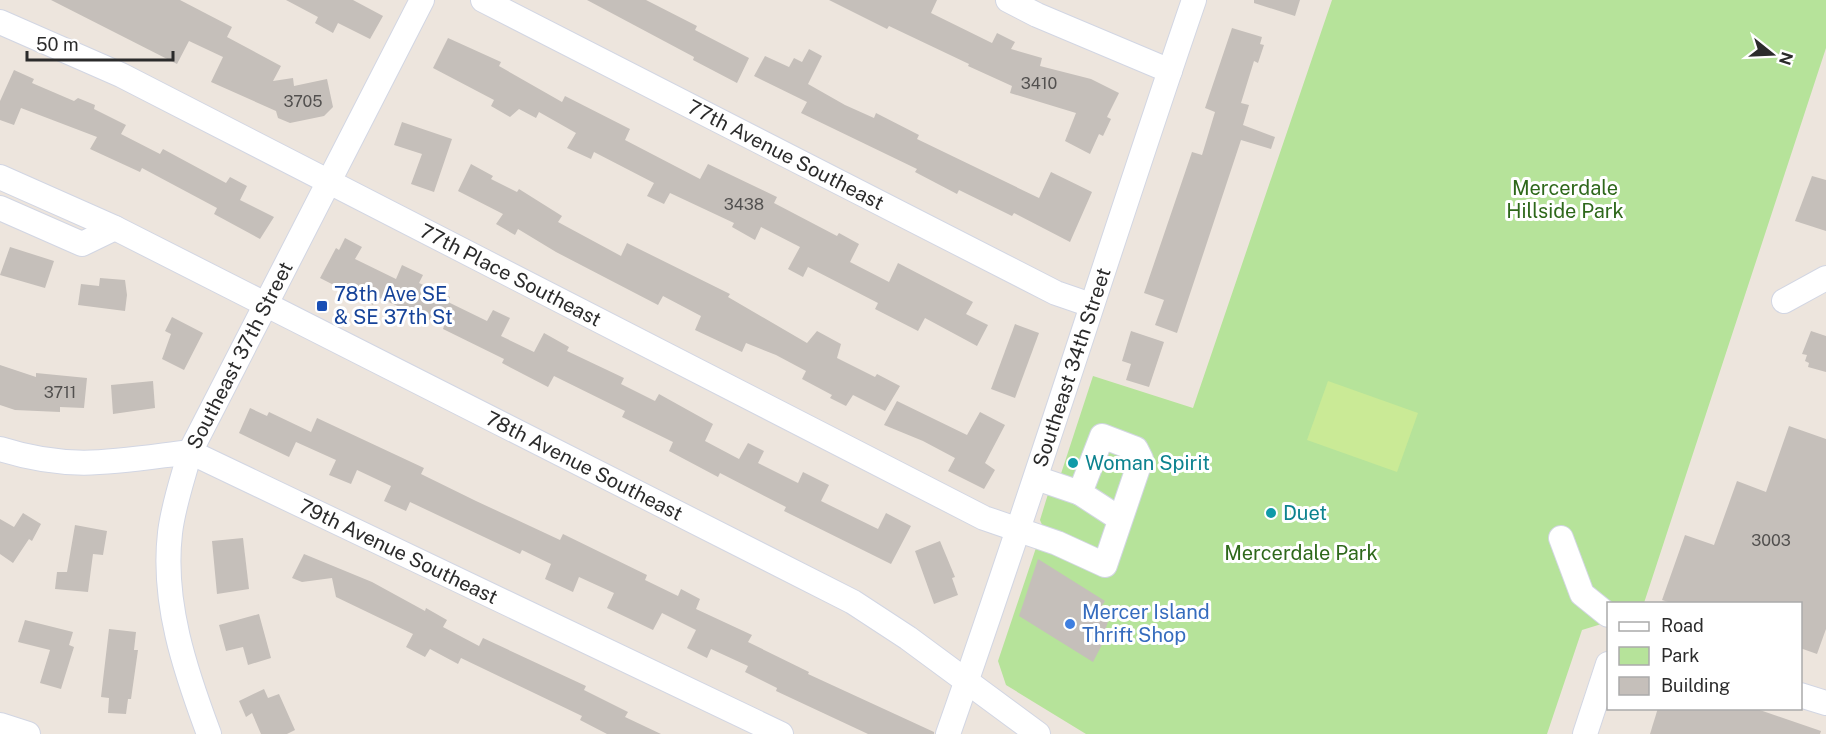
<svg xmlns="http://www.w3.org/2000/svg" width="1826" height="734" font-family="'Public Sans',sans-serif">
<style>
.green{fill:#b6e39a}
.pitch{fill:#caea96}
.building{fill:#c5bfba}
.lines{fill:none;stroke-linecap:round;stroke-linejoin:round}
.minor-casing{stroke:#d2d6e3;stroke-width:26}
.minor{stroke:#fff;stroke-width:24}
.transit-dot{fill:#1a4fb4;stroke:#fff;stroke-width:2}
.culture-dot{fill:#0f9aa8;stroke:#fff;stroke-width:2}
.shop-dot{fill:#3f7fe0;stroke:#fff;stroke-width:2}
.labels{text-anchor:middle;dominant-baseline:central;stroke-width:6;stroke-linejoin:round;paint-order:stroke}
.number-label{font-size:16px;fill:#52504f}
.street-label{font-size:20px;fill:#2b2b2b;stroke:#fff}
.park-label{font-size:20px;fill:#2e681b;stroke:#fff}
.transit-label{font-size:20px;fill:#164399;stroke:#fff;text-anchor:start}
.culture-label{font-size:20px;fill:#0d838f;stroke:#fff;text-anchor:start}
.shop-label{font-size:20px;fill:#366cbe;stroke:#fff;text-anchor:start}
</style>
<rect width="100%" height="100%" fill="#ede5dd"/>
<!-- green -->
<path class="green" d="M1332,0H1826V48L1644,603L1608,604V622L1582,630L1547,734H1086L1006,685L998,661L1043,527L1040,520L1048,494L1055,492L1093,376L1193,408Z"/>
<!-- pitch -->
<path class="pitch" d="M1328,381L1418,413L1397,472L1307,440Z"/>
<!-- building -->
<g class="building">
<path d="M51,0H180L232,27L227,37L281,66L273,81L293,78L294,86L327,79L333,107L324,116L290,123L278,118L276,111L211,82L223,57L189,41L177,64Z"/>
<path d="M286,0H353L383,16L370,39L338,23L333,33L315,23L318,17Z"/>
<path d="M587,0H646L697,26L695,30L749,58L737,83L693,60L694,57Z"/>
<path d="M829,0H937L931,13L992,43L997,33L1015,42L1011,49L1042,58L1040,66L1091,79L1119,93L1107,117L1111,119L1103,136L1099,134L1090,154L1065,141L1076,113L1010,93L1012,86L968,66L969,64L889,26L887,29Z"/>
<path d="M1254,0H1300L1295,16L1254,3Z"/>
<path d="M1232,28L1262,37L1260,44L1264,45L1258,63L1254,61L1241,103L1249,105L1243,125L1275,137L1271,149L1241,140L1177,333L1155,325L1164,300L1144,293L1192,152L1202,155L1215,112L1205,108Z"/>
<path d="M448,38L501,62L499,66L562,102L565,96L630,129L625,140L700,179L708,164L777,197L774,203L837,236L839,233L859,244L850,262L889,282L898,263L973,302L966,314L988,325L977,346L925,318L918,331L875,309L878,303L808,267L803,277L788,269L800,247L761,227L755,240L732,227L734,223L670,193L664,204L647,196L654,183L594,152L591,159L567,148L576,133L539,112L536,118L519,109L510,117L491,106L494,100L433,68Z"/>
<path d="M809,49L822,56L808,84L845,105L874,118L876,113L919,135L917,139L1039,198L1051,172L1092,192L1070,242L1014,213L1012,216L959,190L957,194L915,172L917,169L801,113L807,102L754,76L765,56L789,67L794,58L802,62Z"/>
<path d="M14,70L34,79L32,83L74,101L78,98L95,105L94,109L126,125L121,134L160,154L163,149L226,183L230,177L247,186L240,200L274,217L260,239L214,214L217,208L142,168L140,172L90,149L97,137L21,108L14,125L0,120V101Z"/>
<path d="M402,122L452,139L434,192L411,184L422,154L394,145Z"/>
<path d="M471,164L493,176L491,179L517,192L519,189L562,216L558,222L621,256L627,243L730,294L728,297L807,343L817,331L841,344L837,358L875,377L877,374L900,386L885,411L853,395L846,406L830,398L832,395L802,379L806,371L776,355L746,343L742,352L695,330L701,316L663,296L658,305L556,252L518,229L515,235L496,224L503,214L458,191Z"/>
<path d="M1812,176L1826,180V231L1795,221Z"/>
<path d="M345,238L362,247L355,259L396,279L402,265L423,275L419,283L450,297L448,302L487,321L493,310L510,318L501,336L534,352L544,333L569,347L567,351L624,378L621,384L655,401L659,394L713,424L705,441L739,459L748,443L764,451L758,463L798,483L803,472L829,485L821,501L878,529L886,513L911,526L891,564L784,511L786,507L720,473L718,477L669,451L673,442L622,417L625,411L554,376L548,387L502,363L504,359L443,329L444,326L377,297L373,305L320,278L336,248L339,250Z"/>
<path d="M10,247L54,261L45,288L0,275Z"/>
<path d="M100,278L125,280L127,295L125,311L78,305L81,284L99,286Z"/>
<path d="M172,317L203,333L184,370L162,359L171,334L165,331Z"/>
<path d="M1015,324L1039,333L1015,398L991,389Z"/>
<path d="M1131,331L1164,342L1149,387L1126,380L1131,364L1122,361Z"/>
<path d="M1811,331L1826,336V372L1808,367L1809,363L1805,361L1807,355L1802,354Z"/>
<path d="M0,365L36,377V373L87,378L84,408L60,407V412L15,410L0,405Z"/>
<path d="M153,381L155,408L113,414L111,385Z"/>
<path d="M897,401L967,435L980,412L1005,425L985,463L995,470L984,489L948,471L955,458L923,441L884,425Z"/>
<path d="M250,408L267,416L269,412L311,432L317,418L424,468L421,474L476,501L560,540L563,534L647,575L645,580L678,596L681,589L700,599L696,609L752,635L748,642L809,672L808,674L934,732V734H868L776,691L777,688L745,672L748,666L711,649L707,658L687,648L696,630L662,613L653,630L607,608L614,593L579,577L573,592L545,579L551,564L522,550L520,554L410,502L406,511L384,501L391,486L357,470L351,484L329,475L336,460L296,442L289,457L239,433Z"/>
<path d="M1789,426L1826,439V629L1817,654L1800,648V603H1671L1662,600L1685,535L1714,545L1737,481L1766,492Z"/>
<path d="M23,513L41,524L32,541L29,539L13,563L0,554V519L14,527Z"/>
<path d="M75,525L107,531L103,555L93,554L88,592L55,589L57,572H67Z"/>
<path d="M243,538L249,589L217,594L212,541Z"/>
<path d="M940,541L955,577L952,578L958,595L934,604L915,551Z"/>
<path d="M304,554L372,582L425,611L426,608L447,620L443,627L479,646L483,638L586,686L584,690L628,712L625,717L661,734H607L580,720L582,716L461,658L458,664L430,649L425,657L406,647L413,634L336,597L332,578L302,582L292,578Z"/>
<path d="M1038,559L1105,601L1100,609L1110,615L1105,631L1108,633L1093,662L1019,616Z"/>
<path d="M259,614L271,658L248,665L243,647L226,651L219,625Z"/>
<path d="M25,620L73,632L69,645L74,647L61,689L40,683L50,650L18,642Z"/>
<path d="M109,629L136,632L134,650H138L131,699H128L126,714L108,713L109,698L101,697Z"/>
<path d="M264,689L268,698L279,694L295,730L287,734H261L252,713L246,717L239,701Z"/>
<path d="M1658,708H1754L1821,731L1820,734H1650Z"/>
</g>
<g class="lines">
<defs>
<g id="minor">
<path id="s1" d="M483,0L1056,293L1091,305"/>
<path d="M1008,0L1037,15L1170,71"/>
<path id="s2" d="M0,22L121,75L984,518L1057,543L1105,565L1141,459L1136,449L1102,436L1080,493L1120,519"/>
<path id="s3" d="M0,177L115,228L853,602L908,638L1038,734"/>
<path d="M0,208L82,244L115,228"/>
<path d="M1784,301L1826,278"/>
<path id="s4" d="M0,449C72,472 118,461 190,452L781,734"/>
<path d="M1036,478L1080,493"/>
<path d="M1561,538L1582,594L1608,615"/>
<path d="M1800,695L1826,703"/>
<path d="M0,725L28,734"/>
<path id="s5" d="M209,734C185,670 162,602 170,533C173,506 183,478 190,452L422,0"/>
<path id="s6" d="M948,734C1034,491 1110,244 1194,0"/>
<path d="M1585,734L1608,664"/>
</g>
</defs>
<!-- minor casing -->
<use href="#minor" class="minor-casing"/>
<!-- minor -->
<use href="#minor" class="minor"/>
</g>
<!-- markers -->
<rect class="transit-dot" x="316" y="300" width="12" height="12" rx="3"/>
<g class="culture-dot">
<circle cx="1073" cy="463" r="6"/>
<circle cx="1271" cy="513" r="6"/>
</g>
<circle class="shop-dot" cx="1070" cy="624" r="6"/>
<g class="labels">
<!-- number labels -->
<g class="number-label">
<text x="1039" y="83">3410</text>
<text x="303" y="101">3705</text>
<text x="744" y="204">3438</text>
<text x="60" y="392">3711</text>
<text x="1771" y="540">3003</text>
</g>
<!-- street labels -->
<g class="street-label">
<text stroke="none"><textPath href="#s1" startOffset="340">77th Avenue Southeast</textPath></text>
<text stroke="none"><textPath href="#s2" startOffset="570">77th Place Southeast</textPath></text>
<text stroke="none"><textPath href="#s5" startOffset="399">Southeast 37th Street</textPath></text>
<text stroke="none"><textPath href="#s6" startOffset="387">Southeast 34th Street</textPath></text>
<text stroke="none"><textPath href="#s3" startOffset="652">78th Avenue Southeast</textPath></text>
<text stroke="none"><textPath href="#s4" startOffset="423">79th Avenue Southeast</textPath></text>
</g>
<!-- park labels -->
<g class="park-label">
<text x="1565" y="188">Mercerdale<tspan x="1565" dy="23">Hillside Park</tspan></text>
<text x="1301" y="553">Mercerdale Park</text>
</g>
<!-- transit labels -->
<g class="transit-label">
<text x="334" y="294">78th Ave SE<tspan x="334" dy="23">&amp; SE 37th St</tspan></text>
</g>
<!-- culture labels -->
<g class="culture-label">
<text x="1085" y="463">Woman Spirit</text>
<text x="1283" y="513">Duet</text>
</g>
<!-- shop labels -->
<g class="shop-label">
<text x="1082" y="612">Mercer Island<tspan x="1082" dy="23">Thrift Shop</tspan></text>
</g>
</g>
<!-- legend -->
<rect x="1607" y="602" width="195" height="108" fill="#ffffff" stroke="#aaaaaa" stroke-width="1.5"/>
<rect x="1619" y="622" width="30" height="9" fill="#ffffff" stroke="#aaaaaa" stroke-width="1.5"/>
<text x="1661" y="632" font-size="18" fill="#2b2b2b">Road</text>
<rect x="1619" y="647" width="30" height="18" fill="#b6e39a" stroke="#aaaaaa" stroke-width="1.5"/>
<text x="1661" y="662" font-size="18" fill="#2b2b2b">Park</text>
<rect x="1619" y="677" width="30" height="18" fill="#c5bfba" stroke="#aaaaaa" stroke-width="1.5"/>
<text x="1661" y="692" font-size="18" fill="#2b2b2b">Building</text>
<!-- north arrow -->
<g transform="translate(1772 54) rotate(108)" stroke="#ffffff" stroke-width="4.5" paint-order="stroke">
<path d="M0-4.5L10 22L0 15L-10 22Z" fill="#2b2b2b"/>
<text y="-9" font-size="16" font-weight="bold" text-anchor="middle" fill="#2b2b2b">N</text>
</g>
<!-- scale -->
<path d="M27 51v9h146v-9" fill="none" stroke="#2b2b2b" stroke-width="3"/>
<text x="36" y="51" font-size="18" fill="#2b2b2b" stroke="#ffffff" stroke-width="4.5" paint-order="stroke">50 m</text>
</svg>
